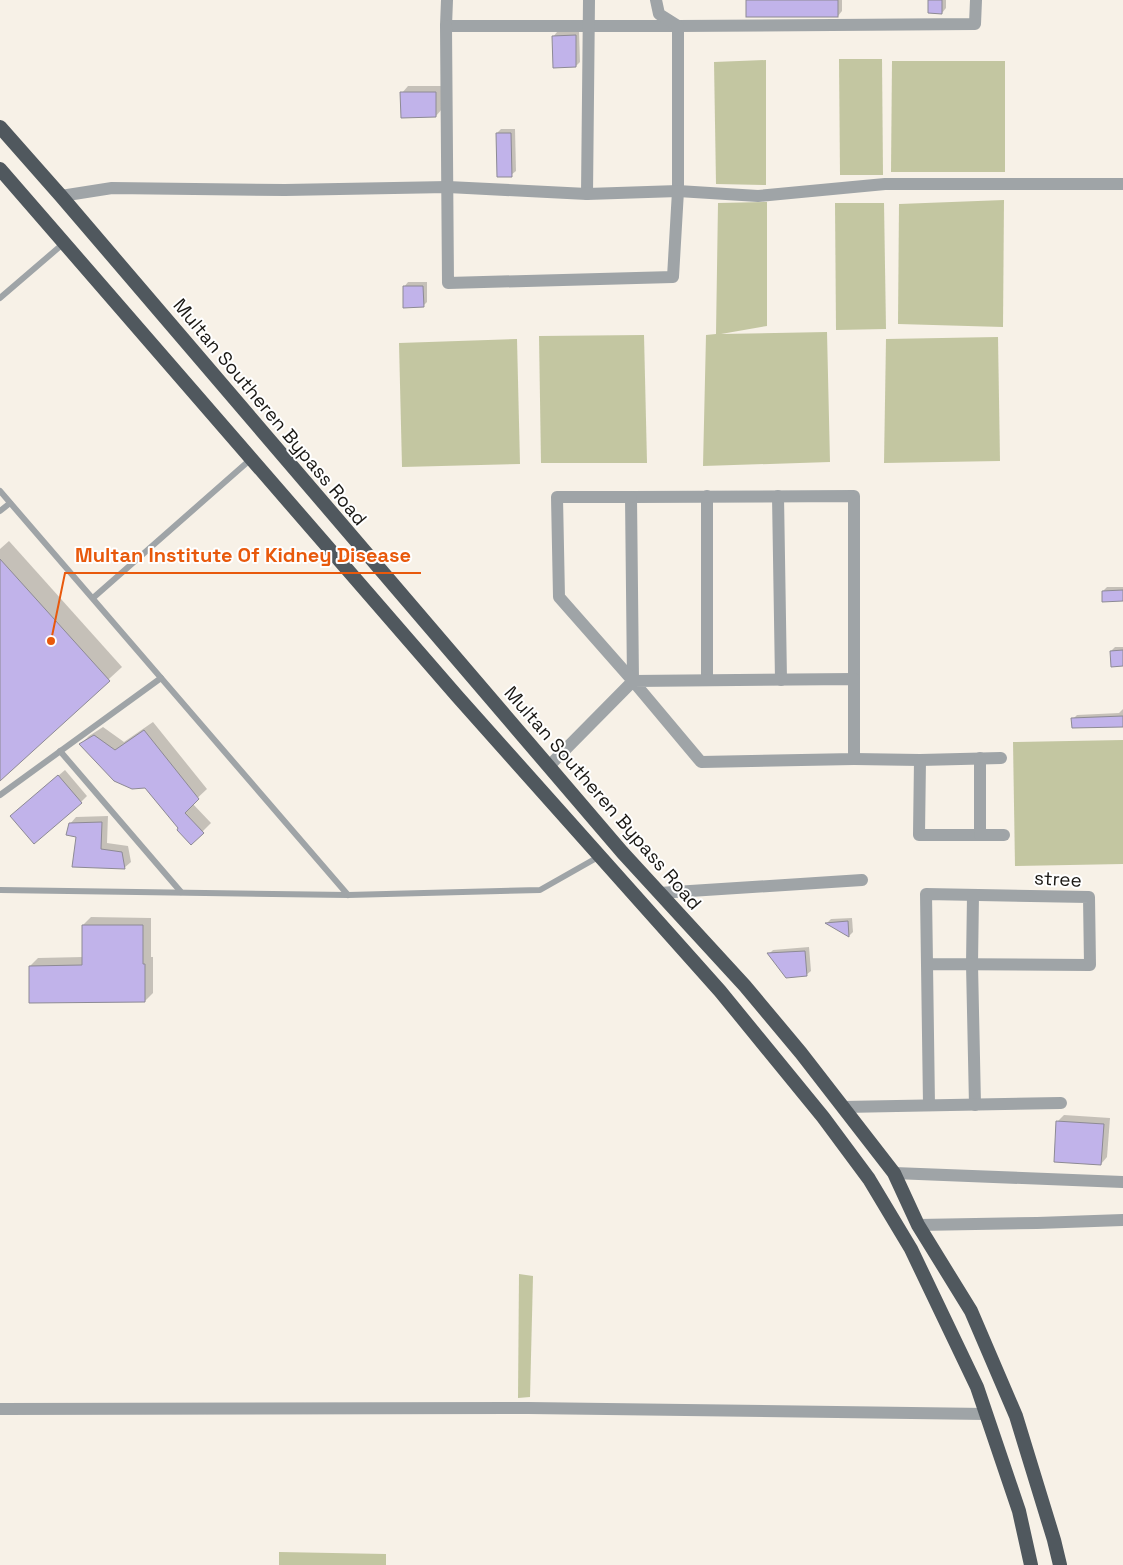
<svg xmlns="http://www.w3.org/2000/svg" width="1123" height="1565" font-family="'Space Grotesk',sans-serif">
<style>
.green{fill:#c3c6a1}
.shadow{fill:#0003}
.building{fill:#c1b3ea;stroke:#8d8a94}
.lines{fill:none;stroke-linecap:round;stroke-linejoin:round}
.service{stroke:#9fa4a7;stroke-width:6}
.minor{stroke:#9fa4a7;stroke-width:12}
.trunk{stroke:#50585e;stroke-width:14}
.labels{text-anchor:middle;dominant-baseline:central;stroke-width:4;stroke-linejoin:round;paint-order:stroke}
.street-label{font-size:19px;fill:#191713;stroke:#fff}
.leader{fill:none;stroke:#e8590c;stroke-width:2}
.callout-dot{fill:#e8590c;stroke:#fff;stroke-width:2}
.callout-label{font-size:20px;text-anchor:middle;font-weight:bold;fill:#e8590c;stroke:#fff;stroke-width:4;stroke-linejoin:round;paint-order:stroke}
</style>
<rect width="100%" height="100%" fill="#f7f1e7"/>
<!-- green -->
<g class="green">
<path d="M839,59H882L883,175H840Z"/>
<path d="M766,60V185L716,184L714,62Z"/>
<path d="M892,61H1005V172H891Z"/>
<path d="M1004,200L1003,327L898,324L899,204Z"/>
<path d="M767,202V326L721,334L827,332L830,462L703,466L706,335L716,334L718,203Z"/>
<path d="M835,203H884L886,329L836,330Z"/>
<path d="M644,335L647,463H541L539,336Z"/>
<path d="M998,337L1000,461L884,463L886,339Z"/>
<path d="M517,339L520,464L402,467L399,343Z"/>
<path d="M1123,740V864L1015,866L1013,742Z"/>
<path d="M519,1274L533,1276L530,1397L518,1398Z"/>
<path d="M279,1552L386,1554V1565H279Z"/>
</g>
<!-- shadow -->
<g class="shadow">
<path d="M747,0H842V11L838,16Z"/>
<path d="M930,0H946V8L942,13Z"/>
<path d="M557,32H579L580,62L576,66L553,37Z"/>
<path d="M408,86H442V109L436,116L402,93Z"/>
<path d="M501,129H515L516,171L511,175L497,133Z"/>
<path d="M408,282H427V302L423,306L404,287Z"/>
<path d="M9,541L122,667L0,779V549Z"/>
<path d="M1107,587H1123V600L1103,591Z"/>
<path d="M1115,647H1123V665L1111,651Z"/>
<path d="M1123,709V726L1073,719L1077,715L1119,713Z"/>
<path d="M153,722L207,789L192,803L211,823L191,843L146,787L81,744L89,736L103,727L124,742Z"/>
<path d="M65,770L87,796L81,802L18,810Z"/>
<path d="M108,816L107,843L128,846L131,862L124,868L77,836L70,824L76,817Z"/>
<path d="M91,917L151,918V957H153V993L145,1001L30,966L38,958L83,957V925Z"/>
<path d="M852,918L853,932L849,936L827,923L831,919Z"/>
<path d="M809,947L811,971L806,975L769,954L773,950Z"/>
<path d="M1064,1115L1110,1118L1107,1157L1101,1164L1057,1122Z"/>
</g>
<!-- building -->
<g class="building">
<rect x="746" y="0" width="92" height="17"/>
<path d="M928,0H942V14L928,13Z"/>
<path d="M576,35V67L553,68L552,36Z"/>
<path d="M400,92H436V117L401,118Z"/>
<path d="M496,133H511L512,177H497Z"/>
<path d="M403,286H423L424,307L403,308Z"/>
<path d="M0,559L110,681L0,781Z"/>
<path d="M1123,590V601L1102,602V591Z"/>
<path d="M1123,650V666L1111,667L1110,651Z"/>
<path d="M1123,716V727L1072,728L1071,718Z"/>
<path d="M144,730L199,799L185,813L204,833L191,845L177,830L178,828L145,788L132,789L114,781L79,744L94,735L115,750Z"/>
<path d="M58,775L82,803L34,844L10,816Z"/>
<path d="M102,822L101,849L122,852L125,869L72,867L76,837L66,835L69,823Z"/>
<path d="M848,921L849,937L825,923Z"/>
<path d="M82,925H143V964H145V1002L29,1003V966L82,965Z"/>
<path d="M805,951L807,976L786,978L767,953Z"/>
<path d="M1056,1121L1104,1124L1101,1165L1054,1162Z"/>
</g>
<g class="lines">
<!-- service -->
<g class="service">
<path d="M0,298L64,243"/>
<path d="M0,491L348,895"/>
<path d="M0,511L10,503"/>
<path d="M93,598L251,459"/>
<path d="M60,751L181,892"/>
<path d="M0,795L161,678"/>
<path d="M0,890L348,895L540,890L600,856"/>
</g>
<!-- minor -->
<g class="minor">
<path d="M447,0L446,26H678L975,24L976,0"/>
<path d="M446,26L448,283L673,277L678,191V26L659,14L656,0"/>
<path d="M587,194L589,0"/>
<path d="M61,196L112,188L285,190L448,187L587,194L678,191L758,196L885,184H1123"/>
<path d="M778,496L781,680"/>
<path d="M707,680V496"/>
<path d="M633,681L631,497L854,496V679"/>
<path d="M854,759L920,760L1001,758"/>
<path d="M920,760L919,835H980V758"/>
<path d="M549,766L633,681L701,762L854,759V679L633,681L559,597L557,497H631"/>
<path d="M980,835H1004"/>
<path d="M659,893L862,880"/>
<path d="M973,895L972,964L975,1105"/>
<path d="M927,964L1090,965L1089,897L926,894L929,1105"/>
<path d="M843,1107L1061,1103"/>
<path d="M894,1173L1123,1182"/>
<path d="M918,1225L1037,1223L1123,1220"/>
<path d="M0,1409L528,1408L986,1414"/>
</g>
<!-- trunk -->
<g class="trunk">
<path d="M0,127L61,196L622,852L745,986L801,1053L894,1173L918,1225L971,1311L1016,1416L1054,1540L1060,1565"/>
<path d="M0,169L457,696L720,991L823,1117L869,1179L911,1249L977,1387L1019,1511L1031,1565"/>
</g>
</g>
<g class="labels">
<!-- street labels -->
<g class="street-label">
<text transform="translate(270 412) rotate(50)">Multan Southeren Bypass Road</text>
<text transform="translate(603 798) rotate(49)">Multan Southeren Bypass Road</text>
<text transform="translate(1058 879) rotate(3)">stree</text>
</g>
</g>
<!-- callouts -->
<path class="leader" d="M51 641L65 573H421"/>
<circle class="callout-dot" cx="51" cy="641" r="5"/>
<g class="callout-label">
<text x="243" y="562">Multan Institute Of Kidney Disease</text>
</g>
</svg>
